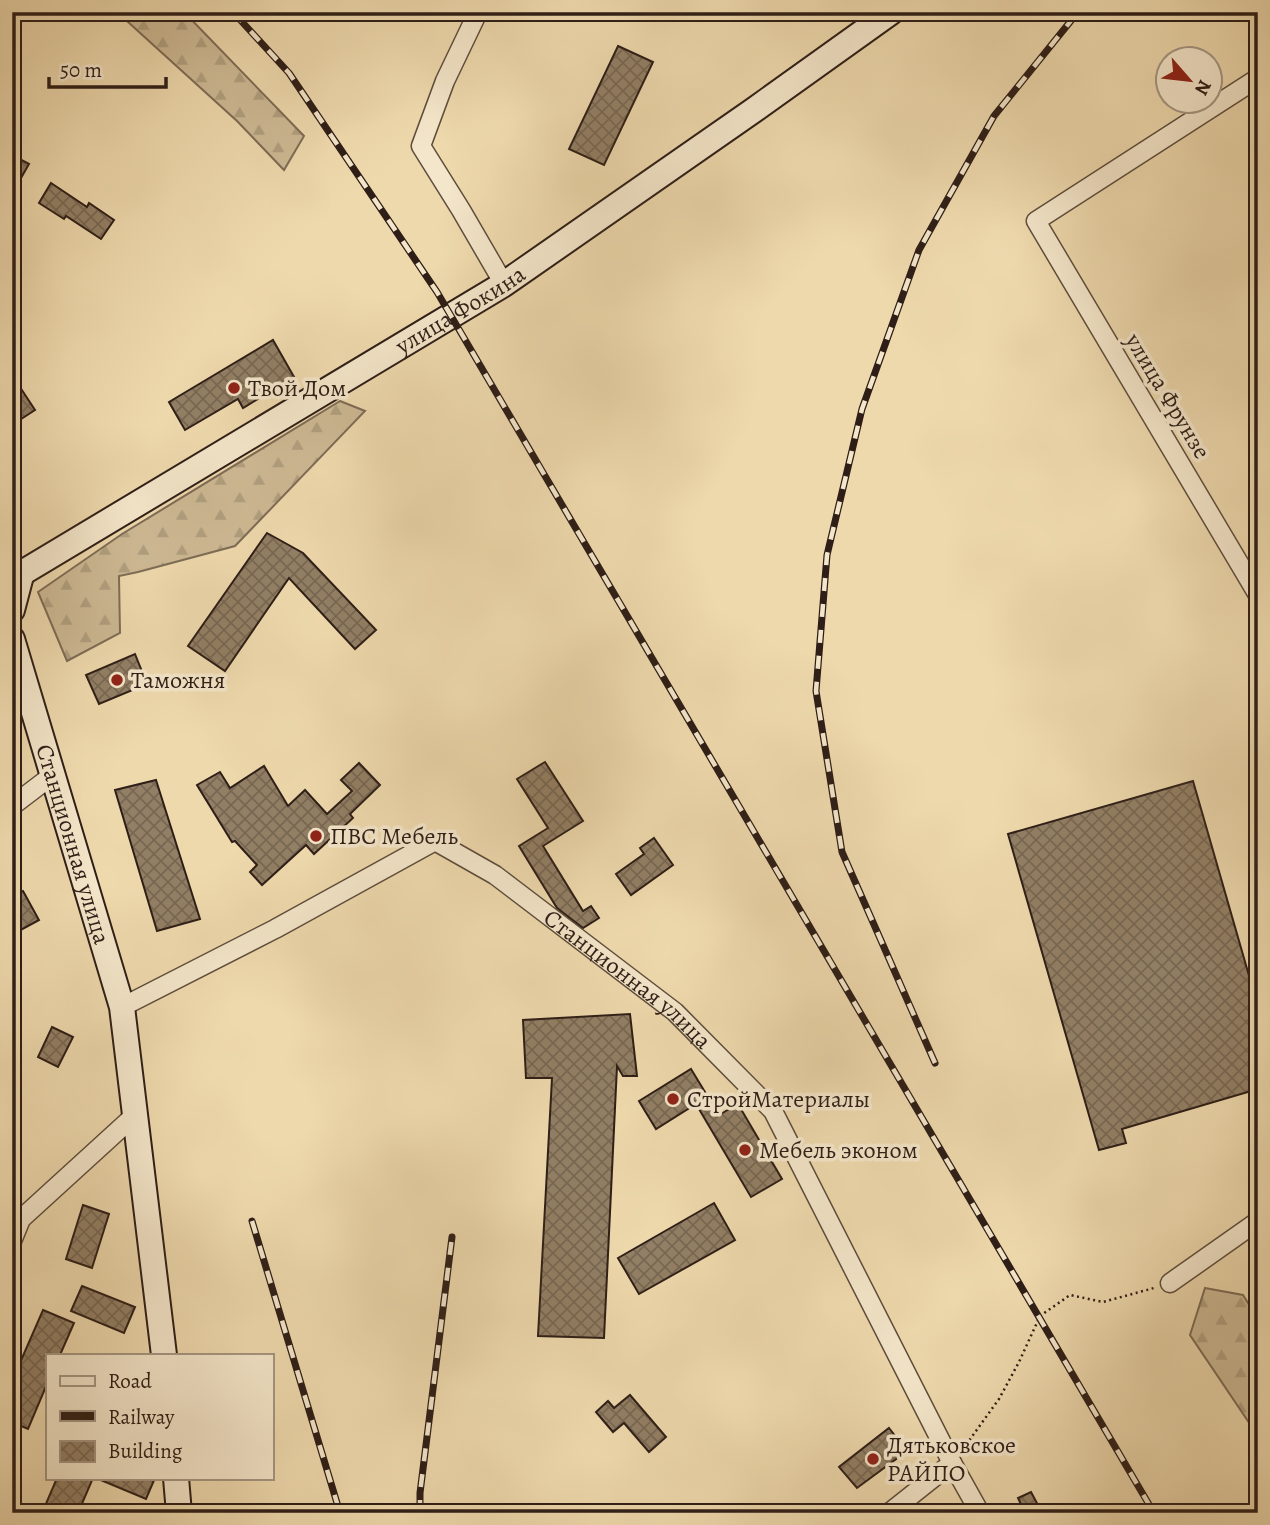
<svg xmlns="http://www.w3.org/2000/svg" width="1270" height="1525" font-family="Alegreya,serif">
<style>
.forest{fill:url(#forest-firs);stroke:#7e6c56;stroke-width:2}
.building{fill:url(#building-cross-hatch);stroke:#2e1e17;stroke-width:2}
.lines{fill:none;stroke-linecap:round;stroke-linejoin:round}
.street-casing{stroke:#5e4d3c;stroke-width:21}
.secondary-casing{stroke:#2e1e17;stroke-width:28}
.path{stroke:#2e1e17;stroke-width:2.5;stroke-dasharray:2 3.5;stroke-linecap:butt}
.street{stroke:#f4e6ca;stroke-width:18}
.secondary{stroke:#f4e6ca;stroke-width:24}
.rail-casing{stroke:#2e1e17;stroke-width:7}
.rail{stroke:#f4e6ca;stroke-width:4.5;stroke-dasharray:13;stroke-linecap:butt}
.poi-dot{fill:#8f2418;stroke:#f4e6ca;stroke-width:2.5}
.labels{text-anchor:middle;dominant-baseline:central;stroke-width:7;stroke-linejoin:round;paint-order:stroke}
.street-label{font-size:24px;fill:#2e1e17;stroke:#f4e6ca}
.poi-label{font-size:24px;fill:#2e1e17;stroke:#f4e6ca;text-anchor:start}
</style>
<defs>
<pattern id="forest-firs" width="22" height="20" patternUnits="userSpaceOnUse" patternTransform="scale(1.75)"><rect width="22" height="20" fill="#cdb994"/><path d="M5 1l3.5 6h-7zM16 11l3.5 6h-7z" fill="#b09f7f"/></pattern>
<pattern id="building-cross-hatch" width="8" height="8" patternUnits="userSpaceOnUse" patternTransform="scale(1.75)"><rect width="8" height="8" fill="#927f65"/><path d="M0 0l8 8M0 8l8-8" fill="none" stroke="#786752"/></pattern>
</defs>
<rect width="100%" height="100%" fill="#eed9ad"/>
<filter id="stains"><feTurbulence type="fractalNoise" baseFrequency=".00286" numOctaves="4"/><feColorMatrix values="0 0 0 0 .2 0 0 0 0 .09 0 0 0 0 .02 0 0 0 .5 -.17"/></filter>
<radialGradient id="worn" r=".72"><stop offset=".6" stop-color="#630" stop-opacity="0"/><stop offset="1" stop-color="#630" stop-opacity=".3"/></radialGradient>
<!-- forest -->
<g class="forest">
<path d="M117,12H184L304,136L284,170L237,121Z"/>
<path d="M340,401L365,411L235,546L138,572L119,576L120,633L67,661L38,592L122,534Z"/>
<path d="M1205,1288L1243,1295L1258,1319V1436L1190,1335Z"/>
</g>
<!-- building -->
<g class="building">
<path d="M618,46L653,62L604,165L569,149Z"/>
<path d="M12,155L29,164L12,194Z"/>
<path d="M51,183L87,207L89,203L114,220L101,239L66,216L64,219L39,203Z"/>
<path d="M273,340L294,377L243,408L238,399L185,430L169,402Z"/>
<path d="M12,375L35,410L12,425Z"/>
<path d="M267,533L303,553L376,630L355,649L289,578L225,671L188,646Z"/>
<path d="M135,654L147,684L99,704L86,675Z"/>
<path d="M545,762L583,821L543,846L583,911L591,906L599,918L583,928L557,908L519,846L548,828L517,779Z"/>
<path d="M359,763L380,785L350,814L353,818L314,854L306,845L262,885L250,872L257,865L235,841L232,842L197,785L220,772L230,788L264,766L288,806L305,790L327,814L352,791L341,780Z"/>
<path d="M156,780L200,919L157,931L115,790Z"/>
<path d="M1193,781L1258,1007V1056L1251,1058L1258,1082V1089L1122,1129L1126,1143L1099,1150L1008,834Z"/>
<path d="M654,838L673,865L631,895L616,874L644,854L640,848Z"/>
<path d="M23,891L39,920L19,931L12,919V897Z"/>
<path d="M630,1014L637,1076H623L617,1066L604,1338L538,1336L552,1078H526L523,1020Z"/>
<path d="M52,1027L73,1037L58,1067L38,1057Z"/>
<path d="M691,1069L719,1115L738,1104L782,1179L751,1197L696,1104L656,1129L639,1101Z"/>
<path d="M714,1203L735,1240L639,1294L618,1258Z"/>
<path d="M83,1205L109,1214L92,1268L66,1259Z"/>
<path d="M82,1286L135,1307L124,1333L71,1311Z"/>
<path d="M43,1310L74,1323L60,1355H47V1384L28,1429L12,1422V1381Z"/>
<path d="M630,1395L666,1437L649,1452L624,1423L613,1432L596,1412L608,1401L614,1408Z"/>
<path d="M889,1428L907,1451L857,1488L839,1467Z"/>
<path d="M57,1478H93L78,1513H42Z"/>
<path d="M96,1478H155L146,1499Z"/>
<path d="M1031,1492L1039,1507L1025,1513L1018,1498Z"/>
</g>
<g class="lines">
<defs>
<g id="street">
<path d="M478,12L445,81L421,146L461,210L504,284"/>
<path d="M1258,78L1036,221L1258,595"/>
<path d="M12,806L54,774"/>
<path id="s1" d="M122,1007L275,929L435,841L495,875L675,1012L773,1111L952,1463"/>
<path d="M12,1241L21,1219L135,1115"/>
<path d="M1170,1283L1258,1221"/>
<path d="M889,1513L952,1463L980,1513"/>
</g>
<g id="secondary">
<path id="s2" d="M12,579L504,284L754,110L891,12"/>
<path d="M12,610L22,572"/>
<path id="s3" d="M12,639L122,1007L164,1355"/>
<path d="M176,1478L179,1513"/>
</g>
</defs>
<!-- street casing -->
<use href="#street" class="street-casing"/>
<!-- secondary casing -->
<use href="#secondary" class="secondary-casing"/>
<!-- path -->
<path class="path" d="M963,1449L999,1399L1019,1362L1040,1316L1070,1295L1103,1302L1154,1288"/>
<!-- street -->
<use href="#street" class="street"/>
<!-- secondary -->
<use href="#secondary" class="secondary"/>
<defs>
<g id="rail">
<path d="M233,12L289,73L437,292L1154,1513"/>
<path d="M935,1063L842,852L816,691L827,555L862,409L919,250L994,116L1078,12"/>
<path d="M252,1221L340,1513"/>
<path d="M420,1513V1493L452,1237"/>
</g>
</defs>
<!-- rail casing -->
<use href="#rail" class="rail-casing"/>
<!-- rail -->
<use href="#rail" class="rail"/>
</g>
<!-- markers -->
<g class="poi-dot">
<circle cx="234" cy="388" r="7"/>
<circle cx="117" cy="680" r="7"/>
<circle cx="316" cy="836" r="7"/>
<circle cx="673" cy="1099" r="7"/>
<circle cx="745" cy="1150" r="7"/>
<circle cx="873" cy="1459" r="7"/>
</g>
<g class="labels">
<!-- street labels -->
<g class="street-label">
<text stroke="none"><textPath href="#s2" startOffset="523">улица Фокина</textPath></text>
<text transform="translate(1168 396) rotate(59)">улица Фрунзе</text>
<text stroke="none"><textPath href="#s3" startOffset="214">Станционная улица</textPath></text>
<text stroke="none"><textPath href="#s1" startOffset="592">Станционная улица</textPath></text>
</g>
<!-- poi labels -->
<g class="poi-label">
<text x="248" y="388">Твой Дом</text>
<text x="131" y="680">Таможня</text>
<text x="330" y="836">ПВС Мебель</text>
<text x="687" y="1099">СтройМатериалы</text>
<text x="759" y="1150">Мебель эконом</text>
<text x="887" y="1445">Дятьковское<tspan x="887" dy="28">РАЙПО</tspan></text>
</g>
</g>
<!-- margin -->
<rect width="1270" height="1525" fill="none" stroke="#eed9ad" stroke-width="42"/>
<rect x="14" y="14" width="1242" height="1497" fill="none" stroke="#2e1e17" stroke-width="3.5"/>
<rect x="21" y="21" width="1228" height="1483" fill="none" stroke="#2e1e17" stroke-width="2"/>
<!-- legend -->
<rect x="46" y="1354" width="228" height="126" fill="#f4e6ca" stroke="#a59682" stroke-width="2"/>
<rect x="60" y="1376" width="35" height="10" fill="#f4e6ca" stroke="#a59682" stroke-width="2"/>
<text x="108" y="1388" font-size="21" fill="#2e1e17">Road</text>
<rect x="60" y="1411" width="35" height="10" fill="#2e1e17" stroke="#a59682" stroke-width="2"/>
<text x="108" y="1424" font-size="21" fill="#2e1e17">Railway</text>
<rect x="60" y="1441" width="35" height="21" fill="url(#building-cross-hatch)" stroke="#a59682" stroke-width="2"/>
<text x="108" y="1458" font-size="21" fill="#2e1e17">Building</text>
<!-- north arrow -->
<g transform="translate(1189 80) rotate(118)"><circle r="33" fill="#f4e6ca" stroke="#a59682" stroke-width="2"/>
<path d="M0-5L12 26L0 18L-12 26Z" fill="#8f2418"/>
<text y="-10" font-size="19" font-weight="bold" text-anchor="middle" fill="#2e1e17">N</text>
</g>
<!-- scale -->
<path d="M49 77v10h117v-10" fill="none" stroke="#2e1e17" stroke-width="3.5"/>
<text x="60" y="77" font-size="21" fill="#2e1e17" stroke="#f4e6ca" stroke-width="5" paint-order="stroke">50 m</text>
<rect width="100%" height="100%" filter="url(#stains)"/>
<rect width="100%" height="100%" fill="url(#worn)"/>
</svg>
